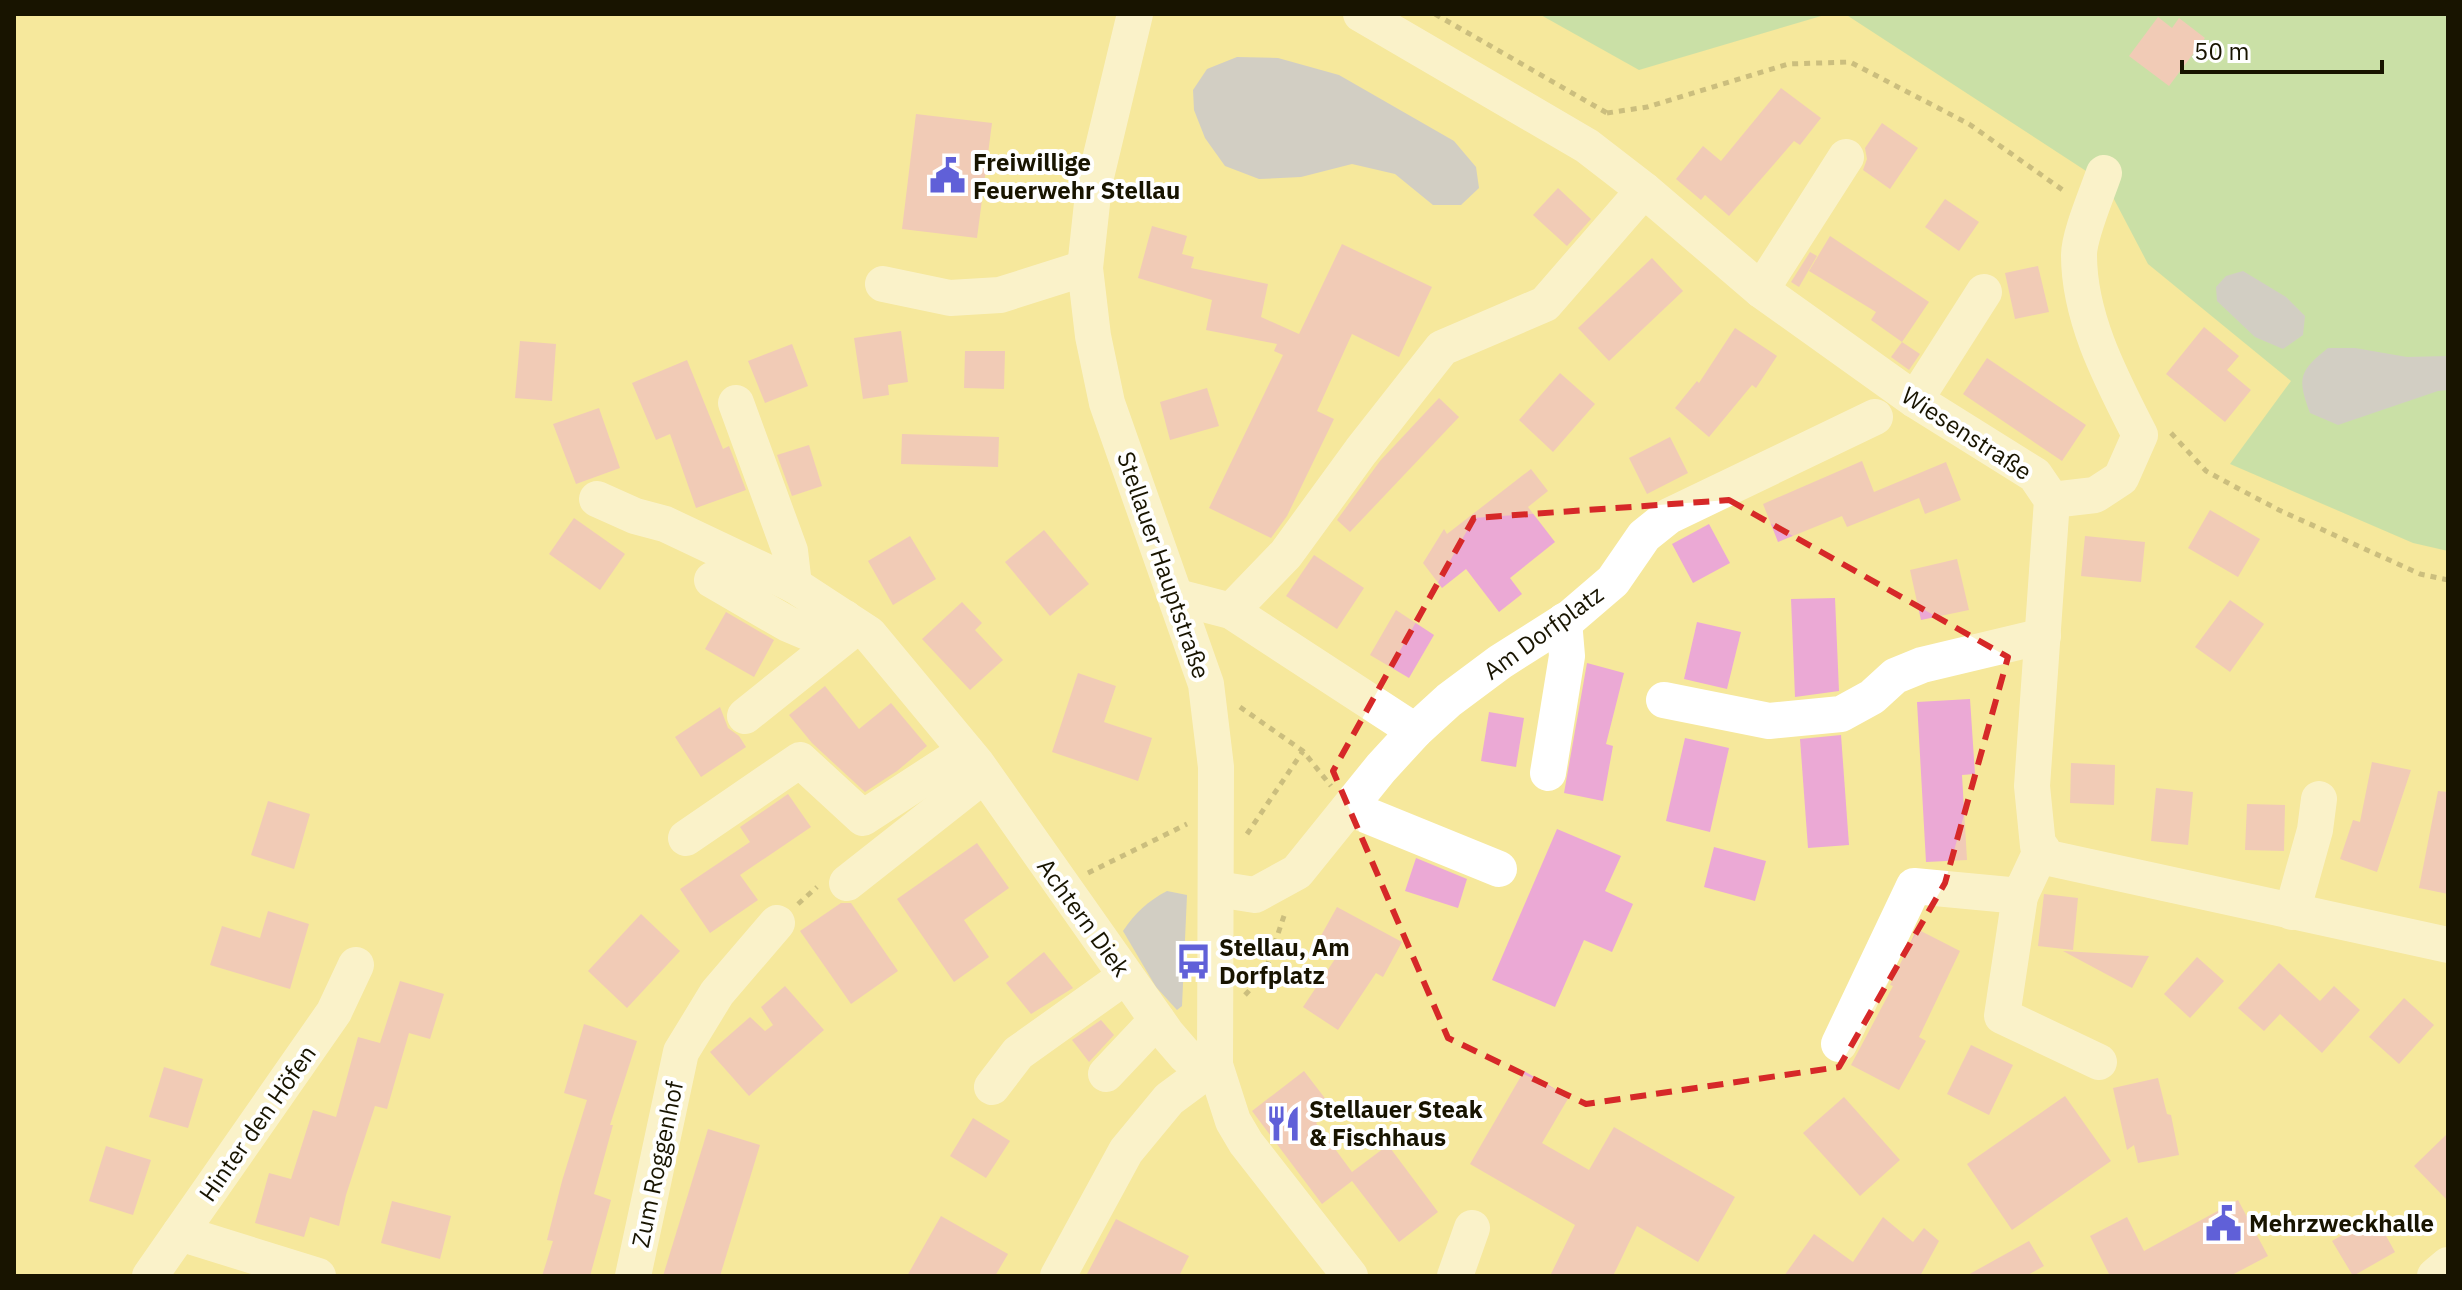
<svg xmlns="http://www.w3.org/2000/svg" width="2462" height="1290" font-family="'IBM Plex Sans',sans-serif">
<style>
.green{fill:#96d8b2}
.water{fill:#a7aff2}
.building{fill:#eba9d5}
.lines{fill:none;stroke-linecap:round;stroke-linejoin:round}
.path{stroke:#978d59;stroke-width:5;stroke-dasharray:6 6;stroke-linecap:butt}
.minor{stroke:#fff;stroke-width:36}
.marked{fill:none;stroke:#d62828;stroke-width:6;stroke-dasharray:16 10;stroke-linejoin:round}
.labels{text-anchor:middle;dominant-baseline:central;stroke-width:8;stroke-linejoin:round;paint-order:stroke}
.poi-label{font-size:24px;font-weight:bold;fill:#181400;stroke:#fff;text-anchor:start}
.street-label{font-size:24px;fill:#181400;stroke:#fff}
</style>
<rect width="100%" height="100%" fill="#f6e89c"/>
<!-- green -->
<g class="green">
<path d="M1539,14H1828L1639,70Z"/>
<path d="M1845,14H2448V551L2413,543L2230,464L2291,381L2148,264L2106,184Z"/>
</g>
<!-- water -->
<g class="water">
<path d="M1237,57L1278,58L1339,75L1454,141L1476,167L1479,188L1461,205H1433L1395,174L1352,164L1301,177L1259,179L1225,166L1205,138L1194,110L1193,90L1207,69Z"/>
<path d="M2243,271L2286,297L2305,316L2303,335L2283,349L2255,337L2217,301L2216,287L2226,276Z"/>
<path d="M2328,348H2355L2407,357L2448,356V390L2438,391L2338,425L2310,413C2297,378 2299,371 2328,348Z"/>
<path d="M1167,891L1187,895L1182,1006L1177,1010L1156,987L1123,931C1135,913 1148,901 1167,891Z"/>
</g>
<!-- building -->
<g class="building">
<path d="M2158,17L2172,28L2179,18L2205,38L2169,86L2129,56Z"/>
<path d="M1781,88L1821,118L1800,145L1794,141L1729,216L1705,195L1701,200L1676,179L1703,146L1721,161Z"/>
<path d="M916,114L992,123L977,238L902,229Z"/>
<path d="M1882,123L1918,148L1890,189L1863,170L1867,159L1865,148Z"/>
<path d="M1558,188L1591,219L1567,246L1533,215Z"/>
<path d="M1945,199L1979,222L1959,251L1925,227Z"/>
<path d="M1152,226L1187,236L1182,254L1194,257L1191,268L1268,284L1261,317L1299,334L1342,244L1432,287L1399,357L1352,334L1317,411L1334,419L1287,516L1271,538L1209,508L1283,355L1274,351L1277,344L1206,330L1212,300L1138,278Z"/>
<path d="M1830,236L1929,302L1902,342L1871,320L1876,312L1809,271Z"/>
<path d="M1810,252L1817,256L1799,287L1791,282Z"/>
<path d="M1652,258L1683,291L1609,361L1578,328Z"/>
<path d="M2038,266L2049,312L2015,319L2005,273Z"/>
<path d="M2204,327L2239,356L2227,370L2251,390L2225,422L2166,374Z"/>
<path d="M1735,328L1777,356L1756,388L1752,385L1709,437L1675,408L1697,381L1699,383Z"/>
<path d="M901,331L908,382L888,385L889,395L863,399L854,338Z"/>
<path d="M520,341L556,344L552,401L515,398Z"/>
<path d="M1902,342L1920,354L1909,370L1891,357Z"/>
<path d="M792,344L808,386L765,403L748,361Z"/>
<path d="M965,351H1005L1004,389L964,388Z"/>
<path d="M1987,358L2086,425L2062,461L1963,394Z"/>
<path d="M687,360L723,449L729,446L746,490L696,508L670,434L656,440L632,383Z"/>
<path d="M1560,373L1595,404L1553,452L1519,420Z"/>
<path d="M1207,388L1219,426L1170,440L1160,402Z"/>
<path d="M1439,398L1459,417L1350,532L1337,520L1380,461Z"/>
<path d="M599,408L620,468L576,484L553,424Z"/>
<path d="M902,434L999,437L998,467L901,464Z"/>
<path d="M1670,437L1688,473L1647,494L1629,458Z"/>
<path d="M809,445L822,486L792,496L777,455Z"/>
<path d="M1862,461L1874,492L1946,462L1961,500L1925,514L1919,498L1847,527L1842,516L1778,542L1763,504Z"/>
<path d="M1531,469L1548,491L1528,507L1555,542L1510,578L1522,594L1499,612L1466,569L1442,588L1423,563L1444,529L1447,534Z"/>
<path d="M2210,510L2260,539L2238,577L2188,548Z"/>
<path d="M574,518L625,554L600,590L549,554Z"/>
<path d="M1709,524L1730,563L1693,583L1672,544Z"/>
<path d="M1044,530L1089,584L1050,616L1005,562Z"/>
<path d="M910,536L936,579L893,605L868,561Z"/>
<path d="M2085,536L2145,542L2141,582L2081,576Z"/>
<path d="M1314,555L1364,588L1337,629L1286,596Z"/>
<path d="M1957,559L1969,610L1921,620L1910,570Z"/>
<path d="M1835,598L1839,691L1795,697L1791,599Z"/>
<path d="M2230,600L2264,624L2230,672L2195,647Z"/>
<path d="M962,602L982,623L975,630L1003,660L970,690L922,639Z"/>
<path d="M1396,610L1434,635L1409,678L1370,655Z"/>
<path d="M726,612L774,640L754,677L705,649Z"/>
<path d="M1697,622L1741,632L1727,689L1684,679Z"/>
<path d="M1587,663L1624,673L1606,744L1613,746L1603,801L1564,793Z"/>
<path d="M1078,673L1116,686L1104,722L1152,738L1138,781L1052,752Z"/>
<path d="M825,686L859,729L891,703L927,746L897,771L865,792L812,743L789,715Z"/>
<path d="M1970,699L1975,774L1962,775L1967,860L1926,862L1917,702Z"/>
<path d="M720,707L728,728L739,736L746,747L701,777L675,737Z"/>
<path d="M1489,712L1524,718L1516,767L1481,761Z"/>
<path d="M1841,735L1849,845L1808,848L1800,739Z"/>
<path d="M1685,738L1729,748L1710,832L1666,821Z"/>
<path d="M2372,762L2411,770L2377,872L2340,859L2353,820L2360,822Z"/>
<path d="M2071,763L2115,765L2114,805L2070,803Z"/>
<path d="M2156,788L2193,792L2188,845L2151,841Z"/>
<path d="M2438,791L2448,792V894L2419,888Z"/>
<path d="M788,794L811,827L740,875L758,900L710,933L680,889L750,842L740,827Z"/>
<path d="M268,801L310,814L294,869L251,855Z"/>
<path d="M2247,804L2285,805L2284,851L2245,850Z"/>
<path d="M1557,829L1621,856L1605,891L1633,904L1612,952L1584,940L1555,1007L1492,980Z"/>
<path d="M977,843L1009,888L964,920L989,957L954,982L897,899Z"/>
<path d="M1714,847L1766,861L1755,901L1704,887Z"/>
<path d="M1416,858L1467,879L1458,908L1405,891Z"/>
<path d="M2044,894L2078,898L2073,950L2038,946Z"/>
<path d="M841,903H851L898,971L851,1004L800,931Z"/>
<path d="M1337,907L1402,942L1383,977L1376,973L1338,1030L1303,1007L1339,953L1318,941Z"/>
<path d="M268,911L309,924L290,989L210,965L222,926L260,938Z"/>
<path d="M641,914L680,951L627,1008L588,971Z"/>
<path d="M1917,929L1960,951L1919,1037L1926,1041L1899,1090L1851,1065L1893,986L1890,985Z"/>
<path d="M2063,951L2149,956L2132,988Z"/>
<path d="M1044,952L1073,988L1031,1014L1006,983Z"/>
<path d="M2197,957L2224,981L2190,1018L2164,994Z"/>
<path d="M2279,963L2320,1001L2334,986L2360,1010L2322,1053L2280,1014L2264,1031L2238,1008Z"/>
<path d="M400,981L444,994L430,1039L409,1033L387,1109L375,1106L346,1195L339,1226L310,1217L304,1237L255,1223L269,1173L291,1179L313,1110L336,1117L358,1037L380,1043Z"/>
<path d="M785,986L824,1030L749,1096L710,1052L750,1017L765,1031L773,1025L761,1007Z"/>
<path d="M2404,998L2434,1025L2399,1064L2369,1037Z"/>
<path d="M1101,1020L1114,1035L1089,1062L1072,1040Z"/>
<path d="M584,1024L637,1041L610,1125H613L594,1194L611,1200L590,1276H542L553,1241L547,1240L562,1181L587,1100L564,1093Z"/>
<path d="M1971,1045L2013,1065L1989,1115L1947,1094Z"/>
<path d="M164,1067L203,1079L188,1128L149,1117Z"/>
<path d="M1304,1071L1334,1110L1316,1123L1352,1172L1388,1145L1438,1212L1399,1242L1352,1181L1322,1204L1252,1111Z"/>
<path d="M1524,1071L1569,1097L1542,1143L1589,1170L1614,1127L1735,1197L1698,1262L1637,1226L1613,1276H1550L1575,1225L1470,1164Z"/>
<path d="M2158,1078L2167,1114L2171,1115L2179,1155L2138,1163L2134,1145L2127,1150L2113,1088Z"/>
<path d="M2065,1096L2111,1161L2012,1230L1967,1164Z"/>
<path d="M1844,1097L1900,1160L1860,1196L1803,1133Z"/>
<path d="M973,1118L1010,1141L986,1178L950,1156Z"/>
<path d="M708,1129L760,1145L720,1276H663Z"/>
<path d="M2448,1133V1201L2414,1166Z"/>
<path d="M106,1146L151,1160L133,1215L89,1201Z"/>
<path d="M2238,1200L2268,1256L2230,1276H2110L2090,1236L2127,1217L2144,1251Z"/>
<path d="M392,1201L451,1216L440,1259L381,1243Z"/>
<path d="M941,1216L1008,1254L995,1276H907Z"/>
<path d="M2375,1216L2395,1252L2353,1276L2332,1241Z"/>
<path d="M1883,1217L1913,1242L1924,1228L1939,1241L1920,1276H1784L1814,1234L1853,1262Z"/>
<path d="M1116,1219L1189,1256L1179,1276H1086Z"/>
<path d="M2029,1241L2044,1266L2026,1276H1966Z"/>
</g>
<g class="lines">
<!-- path -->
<g class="path">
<path d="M1435,14L1607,113"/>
<path d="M1607,113L1647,107L1788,64L1850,62L1969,124L2067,193"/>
<path d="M2171,433L2206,471L2241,490L2279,510L2420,574L2448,580"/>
<path d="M1240,707L1303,751L1331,786"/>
<path d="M1247,834L1303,751"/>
<path d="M1088,873L1187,824"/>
<path d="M798,904L817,887"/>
<path d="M1245,995L1264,975L1285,913"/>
</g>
<!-- minor -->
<g class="minor">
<path d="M1135,14L1094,185L1085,268L1093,336L1107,403L1206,684L1216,767L1215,1065L1233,1121L1246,1143L1350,1276"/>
<path d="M1361,14L1587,146L1644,190L1761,290L1915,400L2035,475L2052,500L2032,786L2038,846L2049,858L2448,945"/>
<path d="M883,284L950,298L1000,295L1085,268"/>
<path d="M1761,290L1846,157"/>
<path d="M1915,400L1984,292"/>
<path d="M736,403L790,551L794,585"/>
<path d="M597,499L635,516L665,524L794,585L869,634L977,764L1167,1034L1186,1056L1215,1065"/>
<path d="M2052,500L2095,495L2121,478L2140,435C2112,380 2079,319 2079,255C2079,235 2097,194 2104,173"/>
<path d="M712,580L788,624L821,638L845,618"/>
<path d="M1177,597L1231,611L1415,731L1381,768L1297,872L1255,895L1217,889"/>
<path d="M1231,611L1286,554L1361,451L1442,348L1545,304L1644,190"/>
<path d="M1664,700L1769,721L1841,714L1872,697L1895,676L1922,665L2043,636"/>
<path d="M745,716L850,632"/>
<path d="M1415,731L1449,700L1500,662L1571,617L1613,581L1644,536L1669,516L1875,417"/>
<path d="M1548,773L1567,656L1564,621"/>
<path d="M1349,808L1499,869"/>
<path d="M686,838L800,760L863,818L966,751"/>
<path d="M847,883L984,775"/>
<path d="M2020,896L2002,1016L2099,1062"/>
<path d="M2292,912L2315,830L2319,799"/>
<path d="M1839,1044L1914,886L2020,896L2042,849"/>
<path d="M1106,1074L1157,1020"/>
<path d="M992,1087L1018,1053L1126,976"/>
<path d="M180,1233L318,1276"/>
<path d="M150,1276L334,1012L356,965"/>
<path d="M633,1276L681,1052L717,993L777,923"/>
<path d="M1058,1276L1126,1151L1169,1099L1215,1065"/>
<path d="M1455,1276L1472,1228"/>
<path d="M2435,1276L2448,1265"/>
</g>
</g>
<!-- marked area -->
<path d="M0 0H2462V1290H0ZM1729,500L2008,657L1945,883L1839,1067L1586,1104L1448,1038L1333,771L1474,518Z" fill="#f6e89c" fill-opacity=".55" fill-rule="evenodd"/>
<path class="marked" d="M1729,500L2008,657L1945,883L1839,1067L1586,1104L1448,1038L1333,771L1474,518Z"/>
<!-- icons -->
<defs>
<symbol id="civic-bare" viewBox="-9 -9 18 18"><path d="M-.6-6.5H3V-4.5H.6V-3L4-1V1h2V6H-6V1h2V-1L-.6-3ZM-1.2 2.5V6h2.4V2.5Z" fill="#6060d8" stroke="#fff" stroke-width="2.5" paint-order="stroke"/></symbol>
<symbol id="bus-bare" viewBox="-9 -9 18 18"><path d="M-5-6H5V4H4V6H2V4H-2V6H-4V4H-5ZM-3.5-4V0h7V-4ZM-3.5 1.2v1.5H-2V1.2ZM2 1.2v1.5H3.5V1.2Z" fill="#6060d8" stroke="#fff" stroke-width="2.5" paint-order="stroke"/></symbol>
<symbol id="restaurant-bare" viewBox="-9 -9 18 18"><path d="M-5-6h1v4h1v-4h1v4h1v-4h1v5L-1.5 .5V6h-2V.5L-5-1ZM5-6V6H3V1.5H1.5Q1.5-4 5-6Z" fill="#6060d8" stroke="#fff" stroke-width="2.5" paint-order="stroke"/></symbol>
</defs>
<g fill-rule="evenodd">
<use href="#civic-bare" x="922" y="150" width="51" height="51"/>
<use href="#bus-bare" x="1168" y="936" width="51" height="51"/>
<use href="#restaurant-bare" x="1258" y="1098" width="51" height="51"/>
<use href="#civic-bare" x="2198" y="1198" width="51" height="51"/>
</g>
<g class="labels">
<!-- poi labels -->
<g class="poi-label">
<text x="973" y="162">Freiwillige<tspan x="973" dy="28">Feuerwehr Stellau</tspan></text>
<text x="1219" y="947">Stellau, Am<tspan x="1219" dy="28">Dorfplatz</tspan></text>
<text x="1309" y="1109">Stellauer Steak<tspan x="1309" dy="28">&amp; Fischhaus</tspan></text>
<text x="2249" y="1223">Mehrzweckhalle</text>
</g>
<!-- street labels -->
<g class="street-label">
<text transform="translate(1967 433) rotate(33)">Wiesenstraße</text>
<text transform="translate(1164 565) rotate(71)">Stellauer Hauptstraße</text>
<text transform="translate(1543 632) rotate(-36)">Am Dorfplatz</text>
<text transform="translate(1084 917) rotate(54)">Achtern Diek</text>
<text transform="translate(257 1123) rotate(-55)">Hinter den Höfen</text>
<text transform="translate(657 1164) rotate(-78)">Zum Roggenhof</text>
</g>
</g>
<!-- border -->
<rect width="2462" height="1290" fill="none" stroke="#181400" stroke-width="32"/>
<!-- scale -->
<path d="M2182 60v12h200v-12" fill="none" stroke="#181400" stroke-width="4"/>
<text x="2194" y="60" font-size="24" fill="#181400" stroke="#ffffff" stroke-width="6" paint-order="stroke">50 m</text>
</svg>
